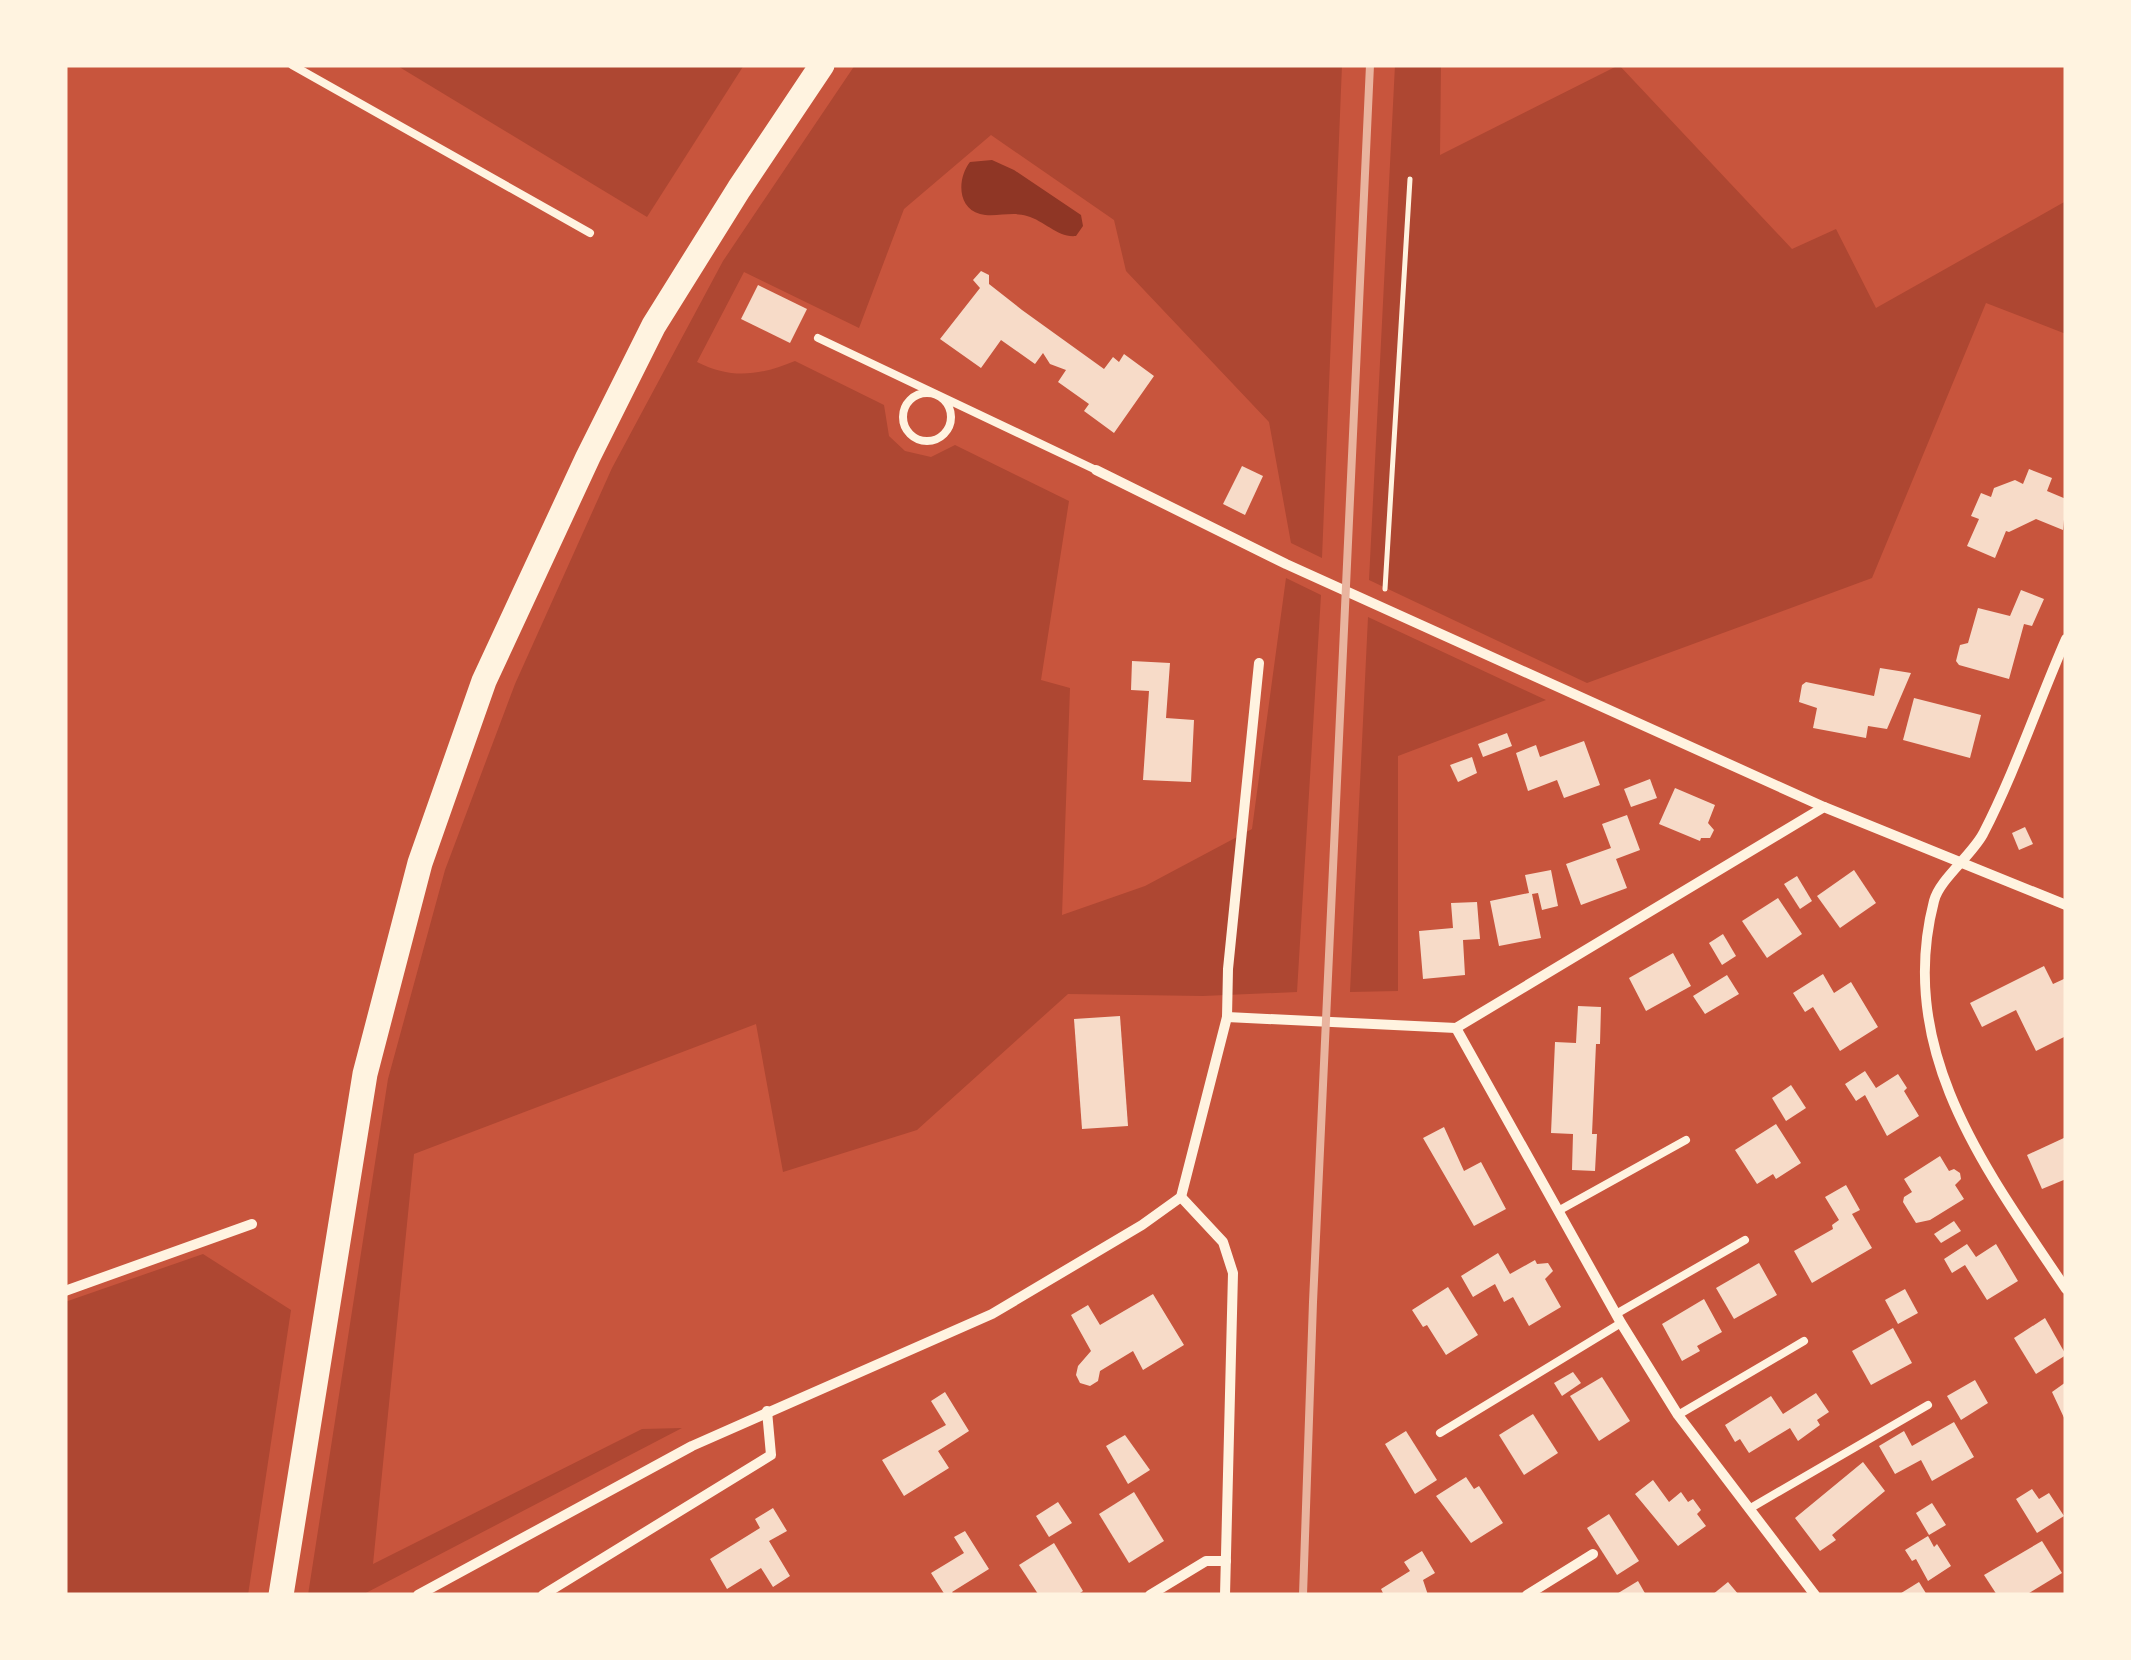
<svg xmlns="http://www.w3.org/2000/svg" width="2131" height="1660" font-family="'Space Grotesk',sans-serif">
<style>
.green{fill:#ae4732}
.water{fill:#8f3625}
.building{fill:#f7dbc8}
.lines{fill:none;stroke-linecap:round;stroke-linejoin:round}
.path{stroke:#fff3e0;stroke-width:5}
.service{stroke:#fff3e0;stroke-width:8}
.minor{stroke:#fff3e0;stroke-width:10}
.primary{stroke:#fff3e0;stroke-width:25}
.rail{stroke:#e9b49f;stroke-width:8}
</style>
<rect width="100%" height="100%" fill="#c8553d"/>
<!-- green -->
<g class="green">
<path d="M396,65H744L647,217Z"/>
<path d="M855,65H1342L1322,558L1291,543L1269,422L1126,271L1114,220L991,135L904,209L859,328L744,272L697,362C732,380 761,375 795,361L884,405L889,436L905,451L931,457L955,445L1069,501L1041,680L1070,688L1062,915L1145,886L1252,829L1286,578L1321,595L1297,992L1203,996L1068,994L917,1130L783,1172L756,1024L414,1154L373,1564L642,1429L682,1428L362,1595H308L388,1079L445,870L515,684L612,468L723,261Z"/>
<path d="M1395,65H1441L1440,155L1619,65L1792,249L1836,229L1876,308L2066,201V334L1986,303L1872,578L1587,683L1369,580Z"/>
<path d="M1368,617L1546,700L1398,756V991L1350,992Z"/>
<path d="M203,1254L291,1310L248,1595H65V1302Z"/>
</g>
<!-- water -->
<path class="water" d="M992,160L1014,170L1081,215L1083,226L1076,236C1058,238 1045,221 1027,216C1012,211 994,218 980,214C956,207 958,177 970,162Z"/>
<!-- building -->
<g class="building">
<path d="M981,271L989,275V284L1022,310L1104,369L1113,357L1119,362L1124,354L1154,376L1114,433L1084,411L1089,404L1058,382L1066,370L1050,364L1043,353L1035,364L1001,340L981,368L940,339L980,288L973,280Z"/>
<path d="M758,285L807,309L790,343L741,319Z"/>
<path d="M1242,466L1263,476L1245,515L1223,504Z"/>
<path d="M2029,469L2052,478L2047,491L2066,499L2063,530L2036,519L2009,532L2006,531L1995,558L1967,546L1979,519L1971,516L1981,493L1991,497L1994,488L2015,480L2023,484Z"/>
<path d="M2021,590L2044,599L2032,626L2024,624L2009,679L1959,665L1956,661L1960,645L1968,643L1978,608L2010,616Z"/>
<path d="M1132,661L1170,663L1166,718L1194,720L1191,782L1143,780L1149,691L1131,690Z"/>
<path d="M1880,668L1911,673L1887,729L1868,726L1866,738L1813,728L1817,708L1799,702L1802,685L1806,682L1874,696Z"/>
<path d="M1914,698L1981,715L1970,758L1903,740Z"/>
<path d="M1507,733L1512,746L1483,757L1478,744Z"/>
<path d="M1584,741L1600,785L1564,798L1557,780L1528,791L1516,753L1536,745L1540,757Z"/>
<path d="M1472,757L1477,773L1458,782L1450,765Z"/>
<path d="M1650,779L1657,798L1631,807L1624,789Z"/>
<path d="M1675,788L1715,805L1708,823L1714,830L1710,838H1701L1700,841L1659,824Z"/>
<path d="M1627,815L1640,850L1616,859L1627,888L1581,905L1566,864L1611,848L1602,824Z"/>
<path d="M2025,827L2033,844L2019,850L2012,833Z"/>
<path d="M1551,870L1558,906L1542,910L1538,893L1532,894L1541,938L1499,946L1490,901L1529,893L1525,875Z"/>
<path d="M1854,870L1876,903L1840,928L1817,896Z"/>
<path d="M1797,876L1812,901L1800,909L1784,884Z"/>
<path d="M1778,898L1802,934L1767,958L1742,921Z"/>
<path d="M1477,902L1480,939L1463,940L1465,975L1423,979L1419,931L1453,928L1451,903Z"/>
<path d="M1723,934L1736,956L1722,965L1709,943Z"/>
<path d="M1673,953L1691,986L1646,1011L1629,978Z"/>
<path d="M2044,966L2053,984L2066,978V1036L2036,1051L2016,1010L1982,1027L1970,1003Z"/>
<path d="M1823,974L1834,993L1851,982L1878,1027L1840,1051L1813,1007L1805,1012L1793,993Z"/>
<path d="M1727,975L1739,994L1705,1014L1693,996Z"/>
<path d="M1578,1006L1601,1007L1600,1044H1596L1592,1134H1597L1595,1171L1572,1170L1573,1134L1551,1133L1555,1042L1576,1043Z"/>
<path d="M1120,1016L1128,1126L1082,1129L1074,1019Z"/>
<path d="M1865,1071L1876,1088L1898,1074L1907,1088L1904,1091L1919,1116L1887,1136L1865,1095L1856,1101L1845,1084Z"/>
<path d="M1791,1085L1806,1108L1786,1121L1772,1098Z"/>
<path d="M1776,1124L1801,1163L1776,1179L1773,1174L1757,1184L1735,1150Z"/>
<path d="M1444,1127L1464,1171L1481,1162L1506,1209L1474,1226L1423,1138Z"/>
<path d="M2066,1137V1179L2042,1189L2027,1155Z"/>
<path d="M1940,1156L1949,1171L1954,1169L1960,1173L1961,1179L1955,1185L1964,1199L1930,1220L1916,1223L1903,1202L1904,1197L1912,1192L1904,1179Z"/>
<path d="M1846,1185L1860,1210L1852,1214L1872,1248L1812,1283L1794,1251L1833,1229L1832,1225L1839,1220L1825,1197Z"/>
<path d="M1954,1221L1961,1231L1941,1243L1934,1234Z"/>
<path d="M1967,1244L1976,1257L1996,1244L2018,1281L1987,1300L1965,1265L1952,1273L1944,1259Z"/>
<path d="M1498,1253L1510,1274L1535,1260L1537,1264L1548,1263L1553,1271L1545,1279L1561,1307L1529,1326L1513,1297L1504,1302L1495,1284L1473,1297L1461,1276Z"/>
<path d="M1759,1263L1777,1295L1734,1319L1716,1288Z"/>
<path d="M1448,1287L1478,1335L1446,1355L1427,1325L1423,1327L1412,1310Z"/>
<path d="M1905,1289L1918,1313L1898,1324L1885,1300Z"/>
<path d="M1153,1294L1184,1345L1143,1370L1133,1351L1100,1371L1098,1381L1090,1386L1080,1383L1076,1375L1078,1366L1091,1351L1071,1315L1088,1305L1100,1325Z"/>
<path d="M1704,1299L1722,1332L1697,1346L1700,1351L1682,1361L1662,1324Z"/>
<path d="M2045,1318L2066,1355L2036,1374L2014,1338Z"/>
<path d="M1893,1328L1912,1363L1871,1385L1852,1351Z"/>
<path d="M1573,1372L1581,1383L1562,1396L1554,1383Z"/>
<path d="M1602,1377L1630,1421L1599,1441L1570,1396Z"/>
<path d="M1975,1380L1988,1403L1961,1420L1947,1396Z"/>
<path d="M2066,1382V1422L2052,1392Z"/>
<path d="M945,1392L969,1431L938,1451L949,1468L904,1496L882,1460L946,1425L931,1401Z"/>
<path d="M1816,1393L1829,1412L1817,1420L1820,1425L1798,1441L1790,1428L1749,1453L1740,1439L1735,1442L1725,1425L1771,1396L1783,1414Z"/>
<path d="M1533,1414L1558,1453L1524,1475L1499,1435Z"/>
<path d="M1954,1422L1974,1457L1932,1481L1921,1460L1895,1474L1879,1446L1904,1431L1912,1446Z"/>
<path d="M1406,1431L1437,1480L1415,1494L1385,1444Z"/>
<path d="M1125,1435L1150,1470L1128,1484L1106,1446Z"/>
<path d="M1863,1462L1885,1491L1832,1535L1836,1540L1820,1551L1795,1518Z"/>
<path d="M1466,1477L1474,1489L1479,1486L1503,1523L1471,1543L1436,1496Z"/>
<path d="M1653,1480L1669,1502L1681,1492L1688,1502L1693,1499L1701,1510L1697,1514L1706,1526L1678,1546L1635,1494Z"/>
<path d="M2032,1489L2039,1499L2049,1493L2064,1516L2037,1533L2016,1499Z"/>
<path d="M1134,1492L1164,1541L1129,1563L1099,1514Z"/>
<path d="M1058,1502L1072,1523L1049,1537L1036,1516Z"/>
<path d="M1932,1503L1946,1525L1929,1535L1916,1513Z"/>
<path d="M773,1508L787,1531L769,1541L790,1576L773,1587L761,1568L727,1589L710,1559L760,1528L755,1519Z"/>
<path d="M1609,1514L1639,1561L1617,1575L1587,1528Z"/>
<path d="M965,1531L989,1569L952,1592L954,1595H945L931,1573L964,1553L954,1537Z"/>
<path d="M1928,1536L1934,1547L1937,1544L1951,1566L1928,1581L1916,1559L1912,1561L1905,1550Z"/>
<path d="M2042,1541L2062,1573L2026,1595H1997L1984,1575Z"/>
<path d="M1054,1543L1083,1591L1077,1595L1038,1594L1019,1565Z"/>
<path d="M1422,1551L1435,1573L1423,1580L1428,1595H1384L1381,1589L1410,1571L1404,1562Z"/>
<path d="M1638,1581L1646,1595H1615Z"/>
<path d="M1728,1582L1739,1595H1712Z"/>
<path d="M1919,1582L1927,1595H1898Z"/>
</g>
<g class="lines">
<!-- path -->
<path class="path" d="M1385,589L1410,179"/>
<!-- service -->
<g class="service">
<path d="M292,65L590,233"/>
<path d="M818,338L1096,470"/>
<circle cx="927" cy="417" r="24"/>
<path d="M1558,1211L1686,1140"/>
<path d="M1616,1314L1745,1240"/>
<path d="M1678,1415L1804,1341"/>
<path d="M1440,1433L1621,1323"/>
<path d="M1749,1509L1928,1405"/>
</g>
<!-- minor -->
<g class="minor">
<path d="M1096,470L1286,564L1824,807"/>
<path d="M2066,639C2038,703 2015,772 1983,834C1971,856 1939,880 1934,901C1895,1052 1987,1171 2066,1289"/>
<path d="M1227,1017L1228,969L1259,663"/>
<path d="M1456,1028L1621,1323L1678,1415L1815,1595"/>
<path d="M1181,1197L1223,1242L1233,1273L1225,1595"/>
<path d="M65,1291L252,1224"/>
<path d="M418,1595L692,1446L992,1314L1142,1225L1181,1197L1227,1017L1456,1028L1824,807L2066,905"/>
<path d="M543,1595L771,1455L767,1411"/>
<path d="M1150,1595L1206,1561H1226"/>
<path d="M1527,1595L1593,1554"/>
</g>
<!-- primary -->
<path class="primary" d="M281,1595L365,1074L420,863L484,681L588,457L654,325L739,189L822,65"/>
<!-- rail -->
<path class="rail" d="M1303,1595L1313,1302L1370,65"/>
</g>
<!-- border -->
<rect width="2131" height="1660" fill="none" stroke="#fff3e0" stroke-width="135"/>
</svg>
